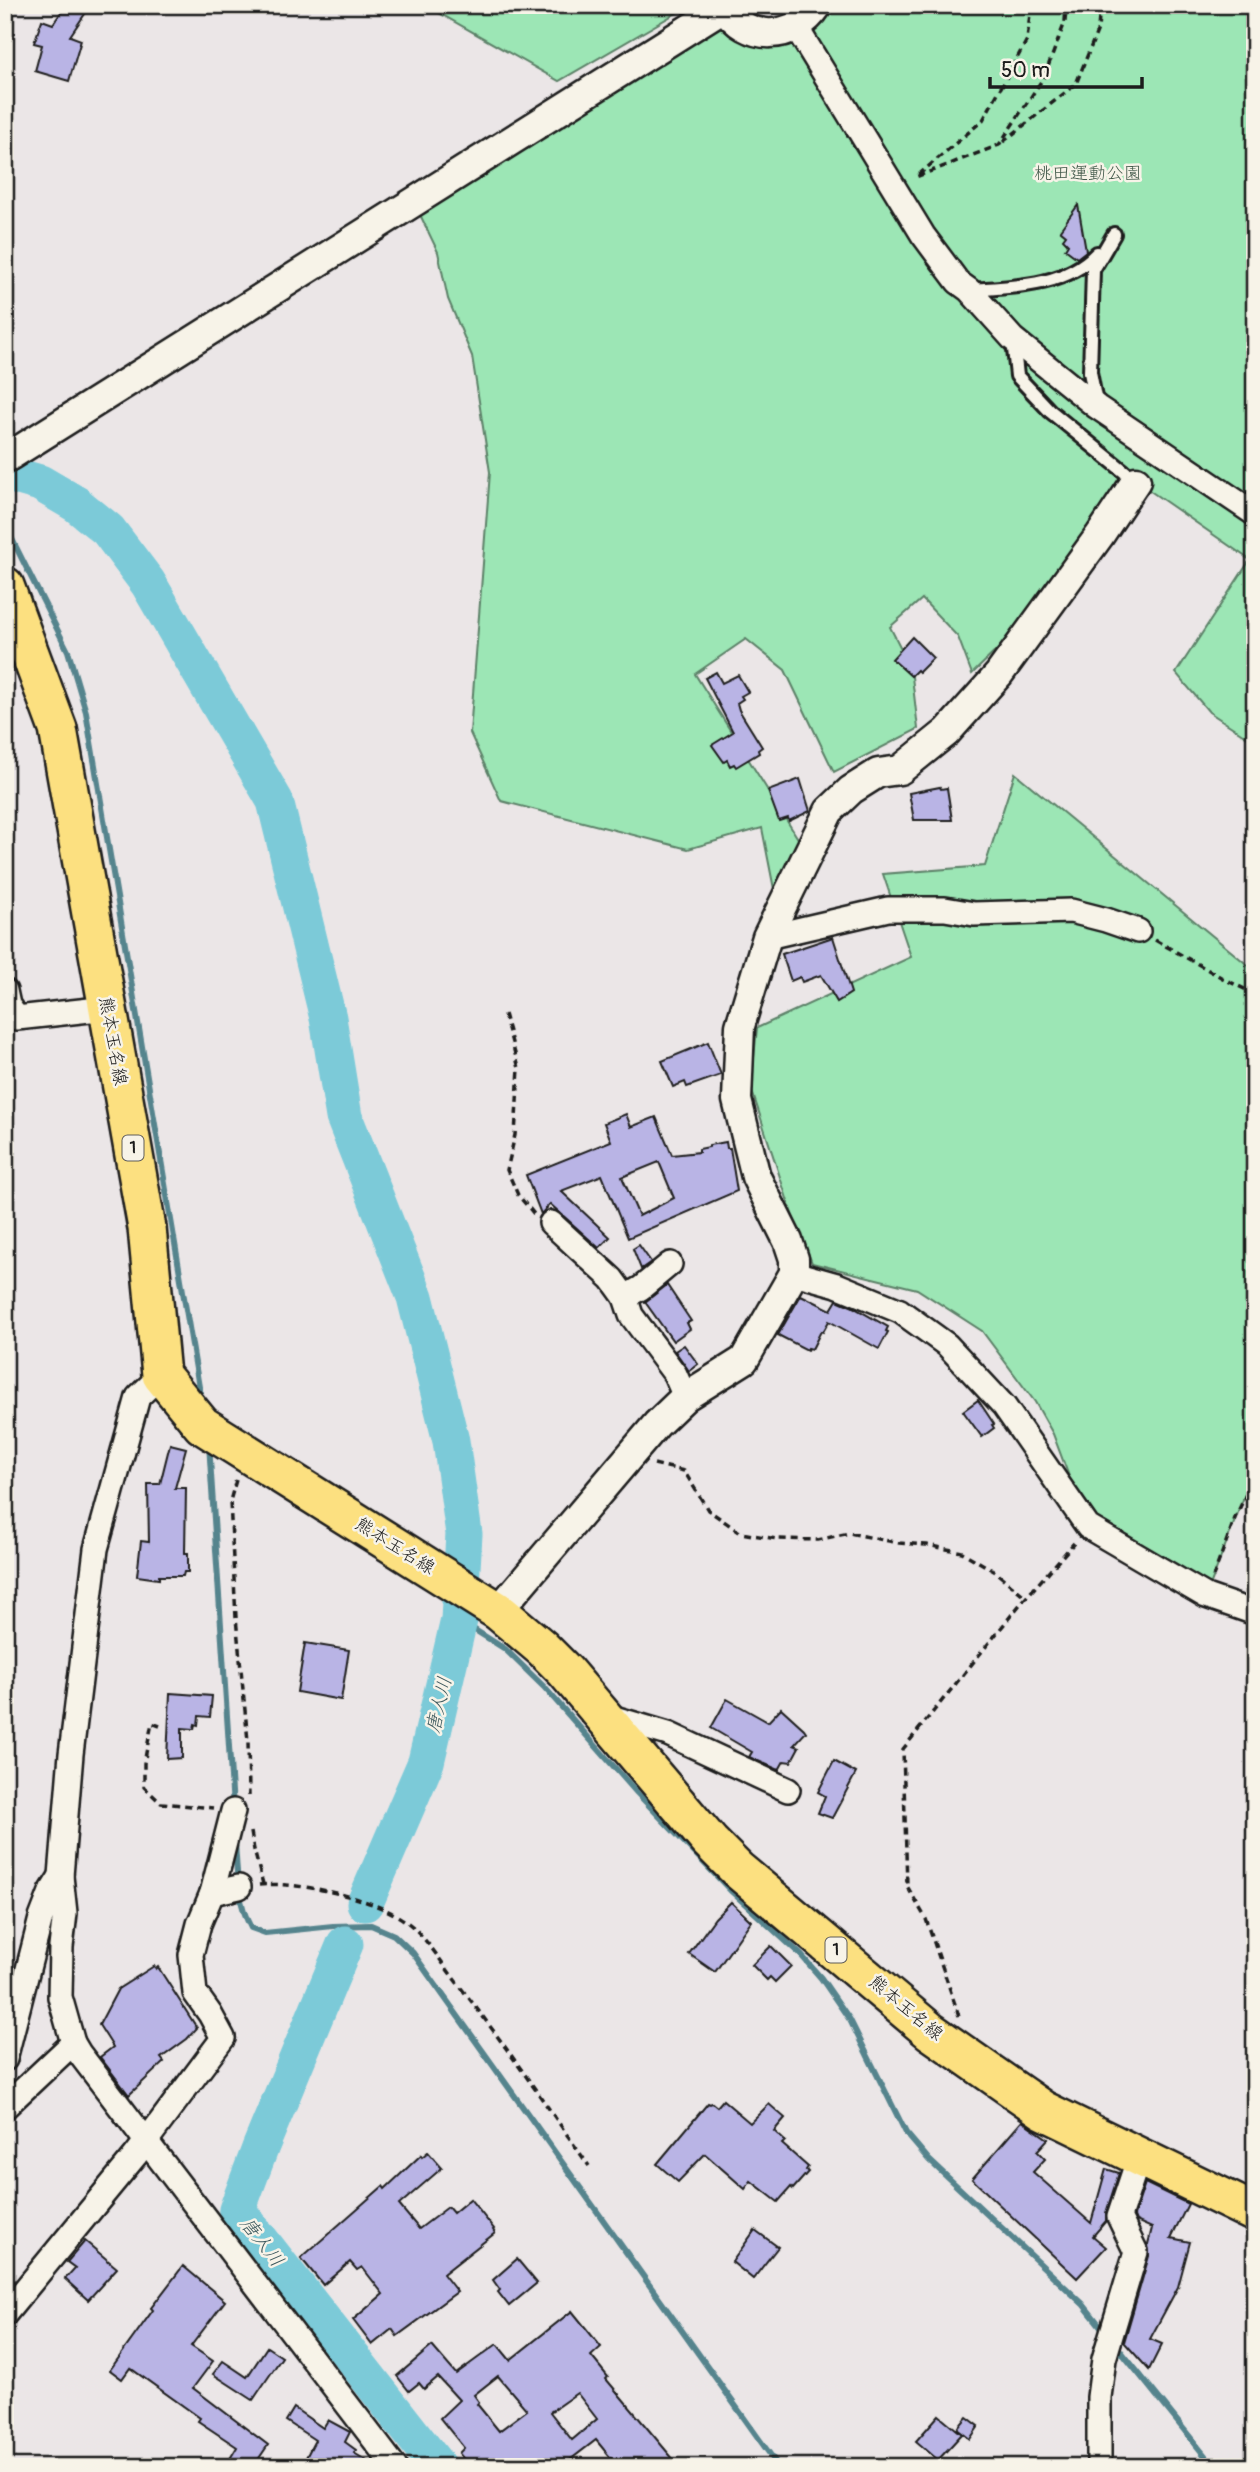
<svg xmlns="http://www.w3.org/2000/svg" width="1260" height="2472" font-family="Pangolin,'Klee One',sans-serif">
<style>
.green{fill:#9ce6b5;stroke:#5c8168;stroke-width:2}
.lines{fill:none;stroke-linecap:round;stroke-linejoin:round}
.stream{stroke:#55848d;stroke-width:6}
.river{stroke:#7bcad8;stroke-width:37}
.building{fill:#b9b4e5;stroke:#1c1c1c;stroke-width:2;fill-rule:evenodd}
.service-casing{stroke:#1c1c1c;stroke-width:18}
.minor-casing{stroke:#1c1c1c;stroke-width:28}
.tertiary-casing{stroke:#1c1c1c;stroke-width:33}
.primary-casing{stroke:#1c1c1c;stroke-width:42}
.path{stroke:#1c1c1c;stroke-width:3.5;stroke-dasharray:7 5;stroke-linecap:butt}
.service{stroke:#f7f3e8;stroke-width:12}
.minor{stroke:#f7f3e8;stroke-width:23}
.tertiary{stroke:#f7f3e8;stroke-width:28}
.primary{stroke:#fce080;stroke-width:37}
.labels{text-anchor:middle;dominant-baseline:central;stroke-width:5;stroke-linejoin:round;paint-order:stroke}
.shield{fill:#f7f3e8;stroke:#5e5c59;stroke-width:2}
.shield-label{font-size:16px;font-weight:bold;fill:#1c1c1c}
.park-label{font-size:18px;fill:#42594a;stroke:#f7f3e8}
.street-label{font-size:18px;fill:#1c1c1c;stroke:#f7f3e8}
.water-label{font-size:19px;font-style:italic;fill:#3d595e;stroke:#f7f3e8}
</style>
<rect width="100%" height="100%" fill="#ebe6e7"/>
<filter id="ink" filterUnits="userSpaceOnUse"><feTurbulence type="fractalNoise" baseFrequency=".0143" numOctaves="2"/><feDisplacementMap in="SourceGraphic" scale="14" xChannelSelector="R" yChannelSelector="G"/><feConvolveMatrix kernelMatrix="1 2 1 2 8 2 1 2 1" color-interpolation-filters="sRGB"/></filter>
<g filter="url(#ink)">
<!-- green -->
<g class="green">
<path d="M425,5H690L559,81Z"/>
<path d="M835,5H1255V742L1209,712L1176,673L1250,560L1130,477L1003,644L972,674L958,637L922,599L890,627L911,668L918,729L834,772L785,670L746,639L695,674L802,845L774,889L762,828L688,849L501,801L470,733L490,472L472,356L448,299L438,252L414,202L716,12L809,34L825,22Z"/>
<path d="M1015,773L1255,971V1468L1206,1596L1088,1527L1053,1434L1035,1402L982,1331L917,1289L812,1263L792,1214L751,1088L757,1028L911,957L883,874L985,866Z"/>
</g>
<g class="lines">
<!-- stream -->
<g class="stream">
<path d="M5,525L68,651L86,712L201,1399"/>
<path d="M209,1444L233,1807"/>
<path d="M459,1620L505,1649L544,1687L637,1793L730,1890L801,1955L821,1978L850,2020L906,2133L929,2160L1083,2304L1106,2333"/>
<path d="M235,1842C237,1871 237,1902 251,1928L265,1933L333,1926L371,1925L394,1935L413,1953L779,2467"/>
<path d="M1115,2344L1214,2467"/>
</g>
<!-- river -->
<g class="river">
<path d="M5,461L15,476L40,483L76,504L108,530L148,583L275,801L328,1018L344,1117L415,1297L451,1441L464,1534L459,1620L426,1762L365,1903"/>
<path d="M345,1944L261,2146L237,2210L438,2467"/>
</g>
</g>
<!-- building -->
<g class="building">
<path d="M66,5H91L70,36L81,40L69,81L35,71L42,45L34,43L42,20L53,24Z"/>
<path d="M1078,205L1086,251L1077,258L1065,249L1068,244L1063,239L1066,235L1060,230Z"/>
<path d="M912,637L933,658L919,672L917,670L911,676L892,659Z"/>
<path d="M716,672L722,683L738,675L748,692L741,696L743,699L737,703L739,710L762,747L758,750L759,753L736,767L734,764L730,766L727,760L724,762L712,745L733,732L705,678Z"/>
<path d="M800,779L810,811L789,821L788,818L779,821L768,791Z"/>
<path d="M940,787L941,789L947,788L952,820H914L909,793Z"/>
<path d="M833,937L851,993L837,1002L821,975L802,982L800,977L791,981L782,954Z"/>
<path d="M708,1042L721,1075L687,1087L685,1082L673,1087L662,1061Z"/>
<path d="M626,1114L631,1127L656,1117L672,1155L699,1152V1149L709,1147V1145L726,1142L727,1148H730L737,1191L628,1238L602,1175L561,1191L610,1237L599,1248L550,1204L541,1214L526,1175L611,1141L604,1123ZM659,1162L674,1198L639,1216L622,1177Z"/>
<path d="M639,1245L651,1262L641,1269L633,1249Z"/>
<path d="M667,1285L691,1321L687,1323L690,1329L673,1341L645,1302Z"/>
<path d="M801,1295L831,1310L837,1300L851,1306L888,1327L886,1331L888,1332L879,1349L829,1321L823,1332L821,1331L812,1349L808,1348L807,1350L778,1335Z"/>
<path d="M684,1345L698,1364L689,1371L675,1351Z"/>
<path d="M978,1400L994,1424L992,1425L994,1428L982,1437L963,1411Z"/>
<path d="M170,1444L186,1448L175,1488H186L185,1553H188V1572H184L183,1576H159V1579L137,1576L141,1541L149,1542L148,1484H160Z"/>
<path d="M305,1643L349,1650L341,1700L297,1692Z"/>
<path d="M170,1693L212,1696L210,1717L199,1716L198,1725L195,1724L194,1729L182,1728V1758L167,1759Z"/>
<path d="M727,1699L768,1722L781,1708L804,1729L806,1732L794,1745L799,1747L791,1762L784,1761L779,1770L749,1757L752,1752L711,1728Z"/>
<path d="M834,1761L856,1773L832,1818L818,1813L825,1796L818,1792Z"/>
<path d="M731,1902L751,1921L715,1972L689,1954L715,1918Z"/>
<path d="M771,1946L791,1966L775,1982L770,1977L767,1980L752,1965Z"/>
<path d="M154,1966L156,1969L158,1967L197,2028L187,2039L161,2058L164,2062L129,2095L100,2057L113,2047L99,2025L118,1989Z"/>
<path d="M723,2100L750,2123L769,2104L785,2118L774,2131L785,2141L782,2144L808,2167L806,2170L808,2172L793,2189L791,2187L778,2202L751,2181L745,2189L705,2154L678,2182L657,2164L708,2103L710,2104L712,2103L717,2107Z"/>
<path d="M1022,2121L1048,2139L1037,2151L1045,2159L1033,2172L1091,2223L1106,2169L1119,2173L1106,2213V2221L1093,2236L1106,2247L1077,2278L972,2179Z"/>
<path d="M428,2152L442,2168L399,2205L419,2229L448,2207L453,2213L470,2199L494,2229L493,2230L495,2233L443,2274L457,2292L397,2336L392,2329L372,2345L353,2320L383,2294L362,2267L357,2270L350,2262L323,2285L301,2258L383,2186L385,2189L421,2155L422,2157Z"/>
<path d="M1145,2183L1188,2204L1171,2238L1190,2242L1178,2287L1150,2339L1162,2344L1149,2370L1124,2342L1149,2256L1148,2244L1152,2228L1136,2221L1134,2216Z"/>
<path d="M755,2230L778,2247L753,2279L732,2262Z"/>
<path d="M85,2241L117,2268L88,2300L65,2279L75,2268L67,2262Z"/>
<path d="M517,2259L537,2283L509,2306L498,2292L500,2290L493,2280Z"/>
<path d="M183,2266L225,2301L191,2346L213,2361L193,2388L268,2445L253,2467H225L237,2447L198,2421L200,2418L130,2368L122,2379L110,2370L153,2310L151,2308Z"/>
<path d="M572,2311L601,2347L591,2356L608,2377L606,2379L674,2460L666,2467H618L596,2440L570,2460L576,2467H470L459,2453L464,2448L440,2418L459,2400L438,2377L424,2389L419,2383L409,2391L397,2376L432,2346L456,2374L497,2344L510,2360ZM498,2376L527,2410L499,2431L477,2404L479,2402L474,2395ZM577,2393L597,2419L572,2440L550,2412Z"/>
<path d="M267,2347L282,2357L253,2400L213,2374L223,2361L247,2377Z"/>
<path d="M294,2408L323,2428L328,2420L350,2432L345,2442L356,2450L354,2453L377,2467H301L315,2440L286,2421Z"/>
<path d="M939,2415L962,2434L938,2460L916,2441Z"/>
<path d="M967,2417L979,2426L970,2439L957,2429Z"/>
</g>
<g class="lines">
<defs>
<g id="service">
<path d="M969,290C1013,287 1065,287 1097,253"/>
<path d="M1013,340L1017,376L1050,411L1136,481"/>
<path d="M1096,403L1090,372L1093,270L1114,234"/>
</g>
<g id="minor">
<path d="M796,27L923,235L958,282L969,290L1013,339L1097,407L1255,514"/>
<path d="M767,937L888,909H945L974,914L1071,911L1106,920L1138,931"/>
<path d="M5,991L8,1005L17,1018L108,1008"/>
<path d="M551,1223L612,1279L625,1297L631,1315L675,1374L685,1397"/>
<path d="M794,1273L837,1285L900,1311L947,1345L1004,1406L1088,1527L1206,1596L1255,1613"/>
<path d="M625,1297L641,1288L670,1264"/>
<path d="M161,1375L138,1397L96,1549L71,1754L61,1876L65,1913L61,1947L60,1997L73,2043L79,2053L395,2467"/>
<path d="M604,1715L668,1734L788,1790"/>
<path d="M212,1893L239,1887"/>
<path d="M5,2059L41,1918L51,1892L61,1876"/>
<path d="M5,2107L73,2043"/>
<path d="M5,2314L135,2156L223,2038L210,2014L195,1993L191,1955L199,1924L212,1893L233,1811"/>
<path d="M1099,2467V2397L1104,2359L1136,2252L1119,2217L1139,2157"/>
</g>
<g id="tertiary">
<path d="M723,5C747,44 794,41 818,5"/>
<path d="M5,459L724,7"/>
<path d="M498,1611L657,1424L685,1397L744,1360L794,1273V1259L788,1241L756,1177L737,1100L740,1026L767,937L829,811L851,790L878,773L900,770L947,732L999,674L1100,535L1136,481"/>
</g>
<path id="primary" d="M5,586L58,729L147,1228L161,1375L202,1425L498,1611L542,1648L565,1671L710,1842L738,1870L930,2031L1043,2110L1255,2213"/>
</defs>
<!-- service casing -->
<use href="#service" class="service-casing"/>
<!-- minor casing -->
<use href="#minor" class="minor-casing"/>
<!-- tertiary casing -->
<use href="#tertiary" class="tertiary-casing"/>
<!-- primary casing -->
<use href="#primary" class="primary-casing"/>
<!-- path -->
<g class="path">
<path d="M1031,5L1027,40L983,120L916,177L999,145L1044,77L1065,22L1066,5"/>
<path d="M1003,142L1076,84L1098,29L1100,5"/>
<path d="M1155,940L1226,980L1255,994"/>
<path d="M504,1014L519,1068L515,1135L507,1170L518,1195L534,1214"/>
<path d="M654,1464L684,1471L708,1510L741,1533L777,1539L818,1540L849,1533L899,1543L927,1545L962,1552L994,1571L1026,1597"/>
<path d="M236,1480L230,1501L236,1618L248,1741L249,1796"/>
<path d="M1213,1577L1235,1518L1255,1475"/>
<path d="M160,1726L152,1723L144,1763V1787L161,1803L213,1808"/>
<path d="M251,1832L254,1850L263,1884"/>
<path d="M259,1885C300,1881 385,1899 415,1929C431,1945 444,1966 458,1984C504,2043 546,2105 589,2166"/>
<path d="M959,2016L926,1919L907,1886L903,1749L1022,1602L1074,1543"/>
</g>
<!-- service -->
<use href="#service" class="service"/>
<!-- minor -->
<use href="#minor" class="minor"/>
<!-- tertiary -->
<use href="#tertiary" class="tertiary"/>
<!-- primary -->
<use href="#primary" class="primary"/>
</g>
</g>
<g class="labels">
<!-- shield labels -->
<g class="shield">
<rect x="122.5" y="1135.5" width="21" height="25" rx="5"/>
<rect x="825.5" y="1937.5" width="21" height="25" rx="5"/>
</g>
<g class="shield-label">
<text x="133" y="1148">1</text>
<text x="836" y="1950">1</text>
</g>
<!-- park labels -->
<g class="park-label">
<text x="1088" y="173">桃田運動公園</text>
</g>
<!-- street labels -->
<g class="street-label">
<text transform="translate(113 1041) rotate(80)">熊本玉名線</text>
<text transform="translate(395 1546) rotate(32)">熊本玉名線</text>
<text transform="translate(906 2008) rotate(40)">熊本玉名線</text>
</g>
<!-- water labels -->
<g class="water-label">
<text transform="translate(439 1705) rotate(-77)">唐人川</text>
<text transform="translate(262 2242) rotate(52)">唐人川</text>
</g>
</g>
<!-- margin -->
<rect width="1260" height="2472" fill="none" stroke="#f7f3e8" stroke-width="28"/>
<rect x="14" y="14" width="1232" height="2444" fill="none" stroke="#1c1c1c" stroke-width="2.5" filter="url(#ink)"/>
<!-- scale -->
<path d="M990 77v10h152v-10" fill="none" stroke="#1c1c1c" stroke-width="3.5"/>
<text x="1001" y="77" font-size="21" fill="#1c1c1c" stroke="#f7f3e8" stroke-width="5" paint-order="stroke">50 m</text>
</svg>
